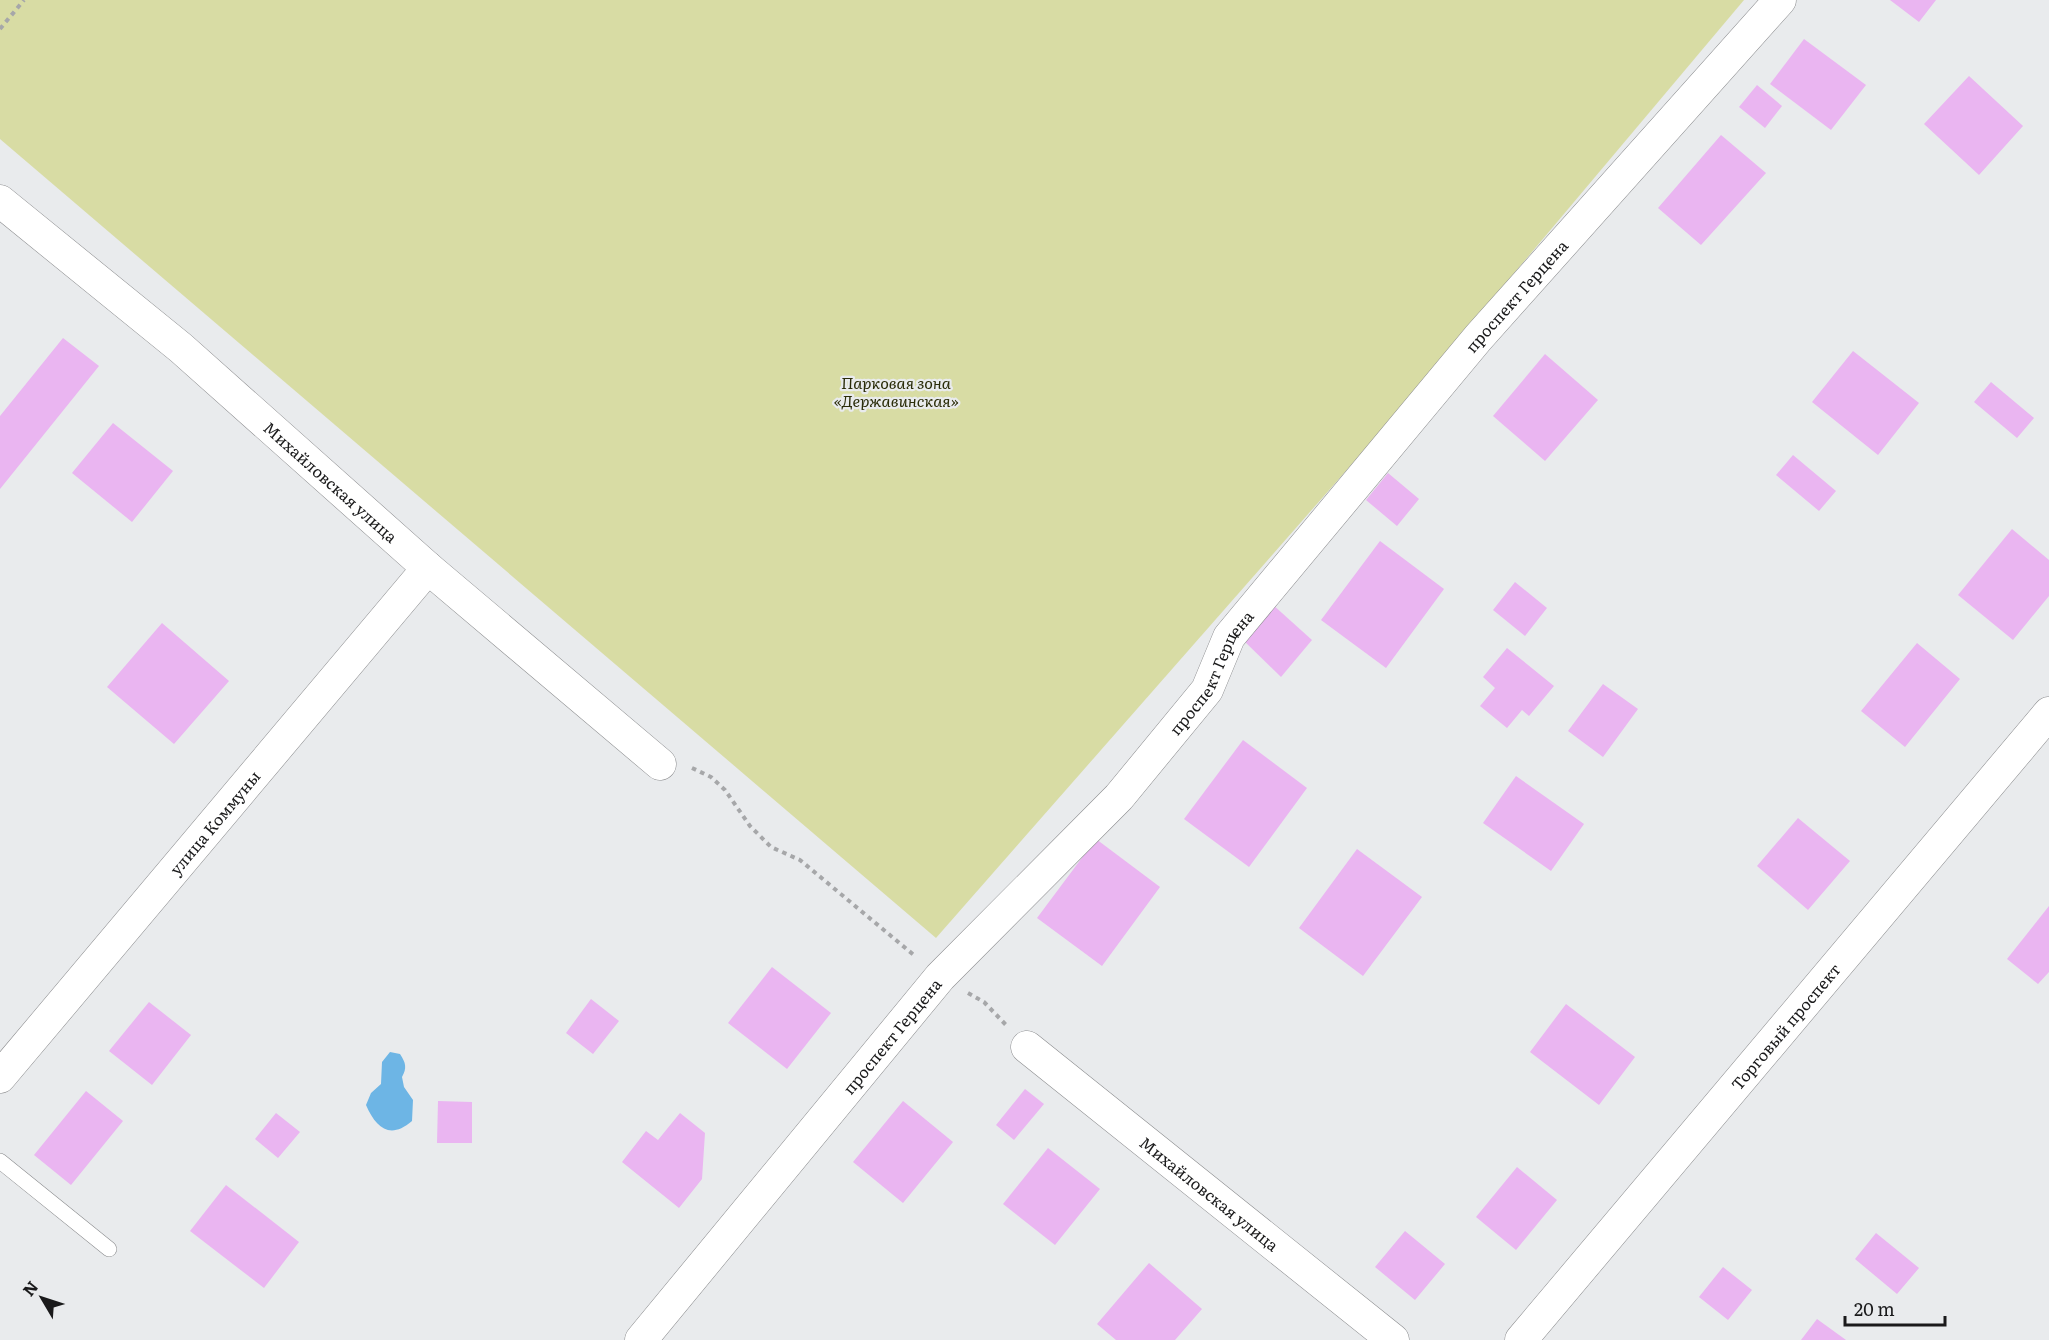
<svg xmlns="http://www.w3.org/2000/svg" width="2049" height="1340" font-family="Literata,serif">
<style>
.green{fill:#d8dca4}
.water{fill:#6db5e5}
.building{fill:#eab5f1}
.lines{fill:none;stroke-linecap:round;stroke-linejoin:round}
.lane-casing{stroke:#8a8b8d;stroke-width:16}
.street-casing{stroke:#8a8b8d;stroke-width:33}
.path{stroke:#a6a7a9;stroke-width:4;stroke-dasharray:4.5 4.5;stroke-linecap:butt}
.lane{stroke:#fff;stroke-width:15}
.street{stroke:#fff;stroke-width:32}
.labels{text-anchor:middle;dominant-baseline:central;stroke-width:4.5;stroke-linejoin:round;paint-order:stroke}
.street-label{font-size:16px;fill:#1a1a1b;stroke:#e9ebed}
.park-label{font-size:16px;font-style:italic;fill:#2a2c09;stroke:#e9ebed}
</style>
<rect width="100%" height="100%" fill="#e9ebed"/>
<!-- green -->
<path class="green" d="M0,0H1744L1388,423L936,938L0,139Z"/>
<!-- water -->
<path class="water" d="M390,1052L400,1054C406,1063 407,1068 402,1077L404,1087L413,1100L412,1121C390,1140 376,1128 366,1105L371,1093L381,1084L382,1062Z"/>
<!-- building -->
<g class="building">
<path d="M1890,0H1936L1919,22Z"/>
<path d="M1804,39L1866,85L1831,130L1770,84Z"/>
<path d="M1969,76L2023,126L1979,175L1924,124Z"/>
<path d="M1757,85L1782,106L1765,128L1739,107Z"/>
<path d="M1721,135L1766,173L1701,245L1658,208Z"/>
<path d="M63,338L99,366L0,489V416Z"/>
<path d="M1853,351L1919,403L1878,455L1812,402Z"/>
<path d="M1545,354L1598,400L1545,461L1493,416Z"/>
<path d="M1991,382L2034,418L2017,438L1974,402Z"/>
<path d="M113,423L173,471L132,522L72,473Z"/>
<path d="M1793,455L1836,491L1819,511L1776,475Z"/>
<path d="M1388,473L1419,499L1397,526L1366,500Z"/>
<path d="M2012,529L2049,560V596L2013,640L1958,595Z"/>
<path d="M1380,541L1444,589L1386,668L1321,620Z"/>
<path d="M1515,582L1547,608L1525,636L1493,610Z"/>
<path d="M1272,604L1312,640L1281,677L1242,639Z"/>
<path d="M162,623L229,681L174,744L107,687Z"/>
<path d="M1917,643L1960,679L1905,747L1861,711Z"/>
<path d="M1507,648L1554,686L1529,716L1522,710L1507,728L1480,706L1495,688L1483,677Z"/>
<path d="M1603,684L1638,709L1603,757L1568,731Z"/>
<path d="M1243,740L1307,788L1249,867L1184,819Z"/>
<path d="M1516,776L1584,824L1551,871L1483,823Z"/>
<path d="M1798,818L1850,861L1808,910L1757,866Z"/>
<path d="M1096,839L1160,887L1102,966L1037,918Z"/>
<path d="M1357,849L1422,897L1363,976L1299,928Z"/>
<path d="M2049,906V972L2038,984L2007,959Z"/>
<path d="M772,967L831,1013L787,1069L728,1023Z"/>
<path d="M591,999L619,1021L593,1054L566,1033Z"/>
<path d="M149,1002L191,1035L152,1085L109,1051Z"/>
<path d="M1566,1004L1635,1057L1599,1105L1530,1052Z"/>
<path d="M1025,1089L1044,1104L1014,1140L996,1125Z"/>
<path d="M86,1091L123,1121L71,1185L34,1155Z"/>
<path d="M438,1101L472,1102V1143H437Z"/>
<path d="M903,1101L953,1142L903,1203L853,1162Z"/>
<path d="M276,1113L300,1132L278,1158L255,1139Z"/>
<path d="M680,1113L705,1133L702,1179L679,1208L622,1162L646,1131L658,1140Z"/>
<path d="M1048,1148L1100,1189L1055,1245L1003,1204Z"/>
<path d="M1517,1167L1557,1200L1516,1250L1476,1217Z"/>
<path d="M226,1185L299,1242L264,1288L190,1231Z"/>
<path d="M1405,1231L1445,1264L1415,1300L1375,1267Z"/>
<path d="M1876,1233L1919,1268L1897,1294L1855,1259Z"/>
<path d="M1149,1263L1202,1309L1175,1340H1116L1097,1324Z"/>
<path d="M1723,1267L1752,1290L1728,1320L1699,1297Z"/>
<path d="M1817,1319L1846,1340H1801Z"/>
</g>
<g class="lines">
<defs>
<path id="lane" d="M0,1161L109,1249"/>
<g id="street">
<path id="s1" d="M0,201L181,348L428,568L660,764"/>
<path id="s2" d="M1027,1047L1393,1340"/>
<path id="s3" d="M0,1077L428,568"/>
<path id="s4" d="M641,1340L940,977L1119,797L1207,690L1229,637L1478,338L1780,0"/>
<path id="s5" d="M1521,1340L2049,713"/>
</g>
</defs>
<!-- lane casing -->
<use href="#lane" class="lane-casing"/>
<!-- street casing -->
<use href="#street" class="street-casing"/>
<!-- path -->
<g class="path">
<path d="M0,29L24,0"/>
<path d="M692,768L711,777L725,790L750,826L771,847L800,860L915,956"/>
<path d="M968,993L984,1002L1006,1025"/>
</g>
<!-- lane -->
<use href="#lane" class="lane"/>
<!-- street -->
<use href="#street" class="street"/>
</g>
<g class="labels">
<!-- street labels -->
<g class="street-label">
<text stroke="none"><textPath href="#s4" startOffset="1366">проспект Герцена</textPath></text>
<text stroke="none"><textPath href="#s1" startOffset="434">Михайловская улица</textPath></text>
<text stroke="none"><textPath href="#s4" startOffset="880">проспект Герцена</textPath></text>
<text stroke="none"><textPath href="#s3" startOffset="333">улица Коммуны</textPath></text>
<text stroke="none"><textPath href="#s5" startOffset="410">Торговый проспект</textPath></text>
<text stroke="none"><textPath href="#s4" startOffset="394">проспект Герцена</textPath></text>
<text stroke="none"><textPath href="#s2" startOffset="234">Михайловская улица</textPath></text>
</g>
<!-- park labels -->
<g class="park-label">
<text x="896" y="382">Парковая зона<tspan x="896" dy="18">«Державинская»</tspan></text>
</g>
</g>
<!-- north arrow -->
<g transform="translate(42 1298) rotate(309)" stroke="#e9ebed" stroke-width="4.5" paint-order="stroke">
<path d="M0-4.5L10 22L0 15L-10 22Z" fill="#1a1a1b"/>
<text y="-9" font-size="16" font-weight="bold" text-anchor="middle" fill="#1a1a1b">N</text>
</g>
<!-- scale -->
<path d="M1845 1316v9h100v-9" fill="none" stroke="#1a1a1b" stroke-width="3"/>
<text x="1854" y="1316" font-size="18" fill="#1a1a1b" stroke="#e9ebed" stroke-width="4.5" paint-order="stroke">20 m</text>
</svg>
